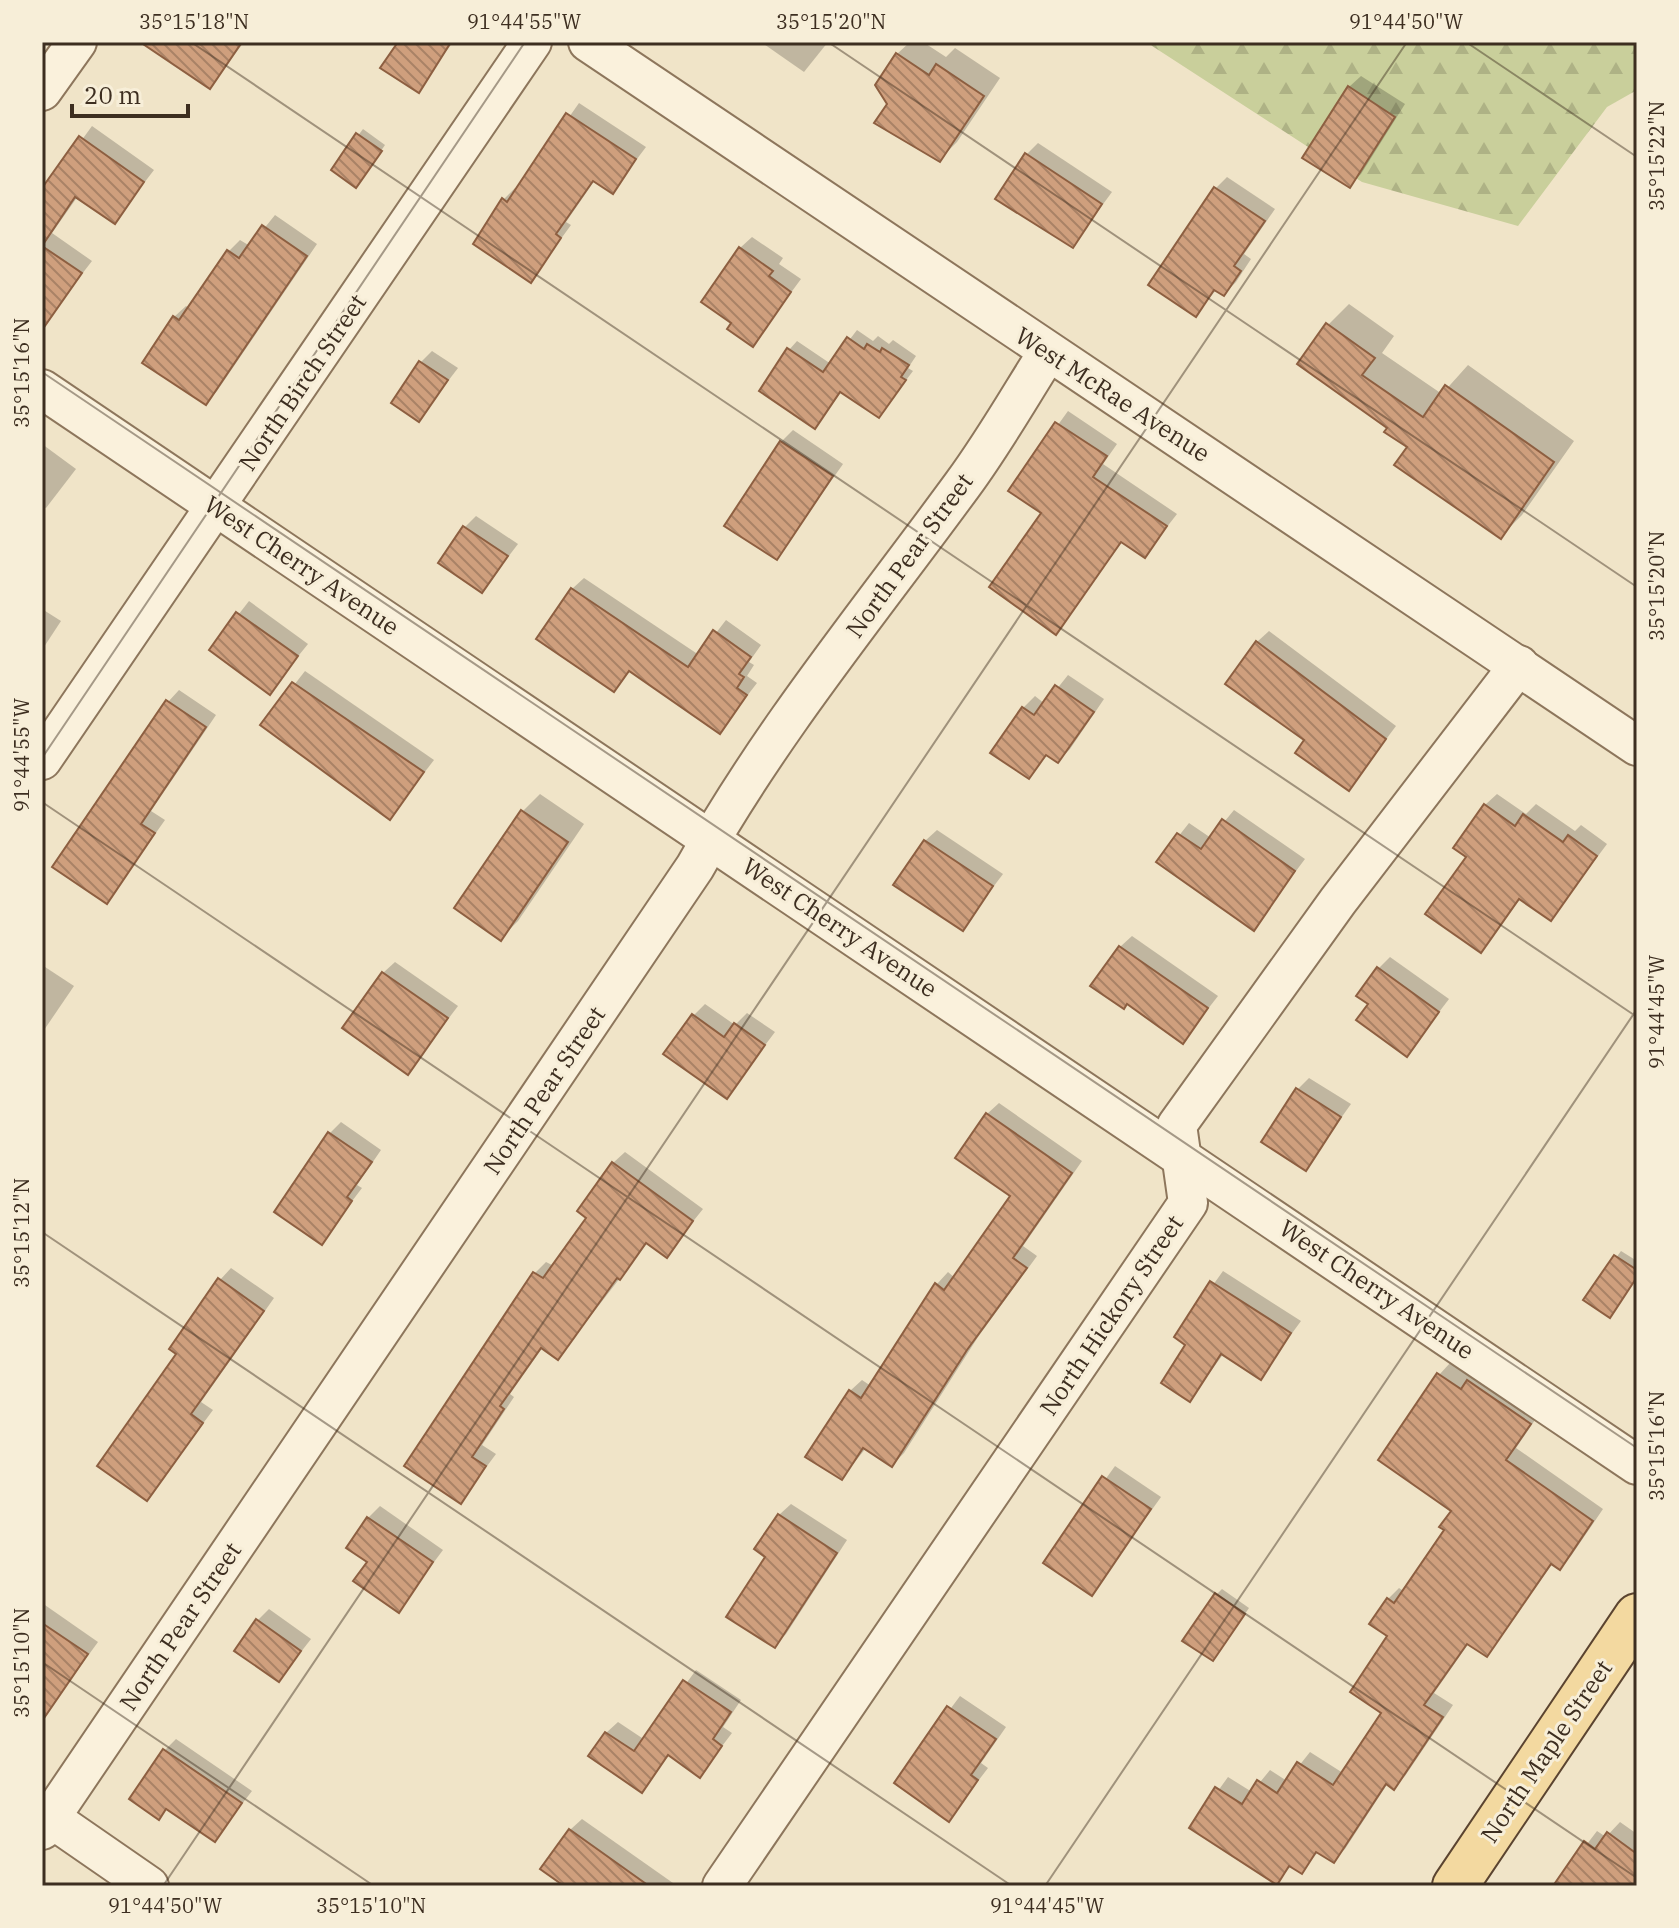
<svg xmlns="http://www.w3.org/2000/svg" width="1679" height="1928" font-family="'IBM Plex Serif',serif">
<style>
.forest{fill:url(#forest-firs)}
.shadow{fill:#0003}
.building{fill:url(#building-back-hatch);stroke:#8d5f41;stroke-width:2}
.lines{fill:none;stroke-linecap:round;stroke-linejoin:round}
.minor-casing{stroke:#8d765c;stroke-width:42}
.major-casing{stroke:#5b4430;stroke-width:48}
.minor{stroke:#faf1dc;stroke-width:38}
.major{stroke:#f3d9a0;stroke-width:44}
.ticks{fill:none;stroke:#3d2e20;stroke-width:2;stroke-opacity:0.45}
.labels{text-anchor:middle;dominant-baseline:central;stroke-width:6;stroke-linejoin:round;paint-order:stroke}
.street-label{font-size:24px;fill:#3d2e20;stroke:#f7eed8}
.neatline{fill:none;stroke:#3d2e20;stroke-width:3}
.ticks-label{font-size:20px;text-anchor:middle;fill:#3d2e20}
</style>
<defs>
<pattern id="forest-firs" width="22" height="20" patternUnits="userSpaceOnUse" patternTransform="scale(2)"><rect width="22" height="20" fill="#c9cf9b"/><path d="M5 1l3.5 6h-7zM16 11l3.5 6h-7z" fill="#aeb285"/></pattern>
<pattern id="building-back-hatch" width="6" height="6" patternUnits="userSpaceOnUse" patternTransform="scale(2)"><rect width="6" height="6" fill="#cf9f7d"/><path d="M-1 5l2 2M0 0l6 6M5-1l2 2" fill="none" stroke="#a98266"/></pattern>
</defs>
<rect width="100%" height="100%" fill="#f0e4c8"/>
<!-- forest -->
<path class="forest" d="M1146,42H1637V90L1607,107L1518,226L1362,182Z"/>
<!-- shadow -->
<g class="shadow">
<path d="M178,42H244L210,87Z"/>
<path d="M395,42H453L418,90Z"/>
<path d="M761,42H828L804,72Z"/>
<path d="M910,42H923L946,57L955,48L1000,78L957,142L940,159L889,104L897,54Z"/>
<path d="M1361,76L1405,104L1361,174L1349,185V87Z"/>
<path d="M579,103L646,147L612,192L595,180L566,222L571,225L531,280L503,200L515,188L518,190Z"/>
<path d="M92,126L154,170L114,222L78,196L52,233L92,261L51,314L42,307V195Z"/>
<path d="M363,129L385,145L361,180L333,169Z"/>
<path d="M1038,143L1112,192L1073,245L1026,155Z"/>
<path d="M1227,177L1275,209L1244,254L1251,259L1236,282L1224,294L1217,289L1195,315L1216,188Z"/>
<path d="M275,215L317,244L217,391L206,403L174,317L186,306L189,308L229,251L240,240L250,246Z"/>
<path d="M752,237L783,258L779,264L801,279L753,344L740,248Z"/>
<path d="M1349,304L1394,336L1382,353L1442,394L1468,365L1574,441L1522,515L1501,536L1390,427L1328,325Z"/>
<path d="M857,330L873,341L878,336L889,344L893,340L916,356L908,368L913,371L879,416L842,391L815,427L789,350L797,341L831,364Z"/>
<path d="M432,351L458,368L419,419L421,362Z"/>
<path d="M1068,411L1117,444L1103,464L1177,514L1145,555L1123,541L1056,632L1044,513L1011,490Z"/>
<path d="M793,430L843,464L777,558L781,442Z"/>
<path d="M42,444L76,469L46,508L42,506Z"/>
<path d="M476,516L518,544L482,591L465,527Z"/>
<path d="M584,578L699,655L726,620L761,645L749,662L754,665L747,676L757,683L720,731L631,670L614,690L572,589Z"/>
<path d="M249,601L308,644L269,692L211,650Z"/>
<path d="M42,609L61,621L42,650Z"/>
<path d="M1269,631L1396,726L1349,789L1307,740L1257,642Z"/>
<path d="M305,671L434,760L390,817L263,725Z"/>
<path d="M1068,675L1104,699L1070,749L1058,761L1048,754L1029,777L992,752L1023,708L1035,696L1045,704Z"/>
<path d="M179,690L216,715L151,811L165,820L107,902L168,702Z"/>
<path d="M540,794L584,824L518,921L501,938L457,908L523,811Z"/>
<path d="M1497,794L1526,814L1536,804L1575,831L1581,825L1607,844L1551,919L1521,898L1481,951L1485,805Z"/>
<path d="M1234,810L1305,859L1253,928L1159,861L1189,823L1211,838Z"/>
<path d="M937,830L1003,874L962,928L925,841Z"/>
<path d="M1132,936L1218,996L1183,1041L1127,1002L1120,947Z"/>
<path d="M1390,957L1449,999L1407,1054L1371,1004L1378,969Z"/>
<path d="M395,962L458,1006L408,1072L383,973Z"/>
<path d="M42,965L74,986L42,1033Z"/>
<path d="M705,1004L735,1025L747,1013L775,1032L727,1096L694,1015Z"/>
<path d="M1309,1078L1351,1104L1305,1168L1298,1089Z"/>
<path d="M999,1103L1082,1161L1023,1246L1037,1256L978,1337L904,1453L892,1465L866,1448L842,1478L850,1391L862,1380L871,1386L937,1284L948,1272L955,1278L1012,1195L987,1114Z"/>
<path d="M341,1122L381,1150L357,1185L362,1188L321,1242L329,1134Z"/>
<path d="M625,1152L703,1209L666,1255L648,1242L558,1358L543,1347L510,1394L514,1397L482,1445L496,1454L461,1501L407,1466L535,1273L546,1262L554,1266L588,1217L613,1163Z"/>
<path d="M1621,1251L1637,1261V1277L1586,1299Z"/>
<path d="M231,1268L274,1298L201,1402L213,1410L147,1499L179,1353L220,1280Z"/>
<path d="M1223,1271L1301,1321L1260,1377L1224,1353L1190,1400L1188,1344L1176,1337Z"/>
<path d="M1450,1363L1472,1378L1480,1370L1541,1411L1516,1448L1603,1509L1571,1556L1560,1567L1553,1563L1486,1654L1469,1643L1434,1693L1453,1705L1405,1776L1394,1787L1388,1783L1345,1849L1333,1860L1319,1851L1302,1871L1292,1865L1277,1882L1192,1827L1228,1777L1252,1792L1270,1770L1287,1781L1310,1752L1343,1773L1384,1713L1390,1636L1388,1599L1399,1588L1405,1592L1446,1530L1454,1510L1439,1375Z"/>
<path d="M1115,1466L1161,1497L1092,1593L1046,1562Z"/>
<path d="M791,1504L847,1540L786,1634L775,1646L768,1556L779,1515Z"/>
<path d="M380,1506L443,1550L398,1610L370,1561L368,1518Z"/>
<path d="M1222,1589L1249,1608L1218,1653L1217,1594Z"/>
<path d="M42,1603L98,1642L42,1719Z"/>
<path d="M269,1609L311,1639L279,1680L257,1621Z"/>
<path d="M696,1670L741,1700L723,1727L732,1733L700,1775L670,1754L641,1790L606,1733L618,1722L645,1740Z"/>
<path d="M960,1696L1006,1727L981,1763L988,1768L949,1819L896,1782Z"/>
<path d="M176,1739L252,1791L214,1840L167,1808L159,1817L164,1751Z"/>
<path d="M582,1819L673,1883L671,1886H567L570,1830Z"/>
<path d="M1620,1822L1637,1834V1886H1555L1597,1831L1606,1837Z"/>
</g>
<!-- building -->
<g class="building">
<path d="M140,42H242L210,89Z"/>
<path d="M398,42H451L419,93L380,68Z"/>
<path d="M896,53L929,75L936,64L984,96L940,162L874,123L887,104L875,85Z"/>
<path d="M1348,86L1395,117L1350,188L1302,158Z"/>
<path d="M566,113L636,159L613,194L593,181L556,234L561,238L531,283L473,244L502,198L507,202Z"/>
<path d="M356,133L382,151L356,188L331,170Z"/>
<path d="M79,136L144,182L115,224L75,197L42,246L82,273L42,330V188Z"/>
<path d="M1025,153L1102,204L1073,248L995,199Z"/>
<path d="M1214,187L1265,221L1234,266L1241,271L1224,296L1214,290L1196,317L1148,285Z"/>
<path d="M262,225L307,256L206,405L142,363L173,316L179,320L227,250L239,258Z"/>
<path d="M739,247L773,271L769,276L791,292L753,347L727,329L731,323L701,302Z"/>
<path d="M1326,323L1375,358L1362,375L1423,417L1445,385L1554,462L1501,539L1394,465L1407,447L1384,432L1387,428L1297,364Z"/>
<path d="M847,337L864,349L867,344L880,352L882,348L909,365L901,377L906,380L879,418L840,392L815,429L759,391L787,348L823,372Z"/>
<path d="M419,361L448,380L419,422L391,403Z"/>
<path d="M1055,422L1107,456L1093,477L1167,526L1145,558L1121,542L1056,635L989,587L1041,513L1008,491Z"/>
<path d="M780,441L833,476L777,560L724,526Z"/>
<path d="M463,526L508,556L482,593L438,563Z"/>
<path d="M571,588L688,667L713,630L751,657L739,674L744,677L737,688L747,695L720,734L629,671L614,692L536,639Z"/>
<path d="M236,612L298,656L270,695L209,650Z"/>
<path d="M1256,641L1386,739L1349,791L1295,753L1304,740L1225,684Z"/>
<path d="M292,682L424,772L390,820L260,725Z"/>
<path d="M1055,685L1094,712L1058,763L1046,755L1029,779L990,753L1022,707L1034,715Z"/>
<path d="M166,700L206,727L141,824L155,833L107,904L52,867Z"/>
<path d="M1484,804L1515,826L1523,814L1563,842L1568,835L1597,856L1551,921L1519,899L1481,953L1425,914L1466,857L1453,848Z"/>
<path d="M521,810L568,842L501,941L454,908Z"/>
<path d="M1222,819L1295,871L1254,931L1156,862L1177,833L1201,849Z"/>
<path d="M924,840L993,886L963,931L893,885Z"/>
<path d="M1119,946L1208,1008L1183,1044L1127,1004L1124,1009L1090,986Z"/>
<path d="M1377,967L1439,1012L1407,1057L1356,1020L1368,1004L1356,996Z"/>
<path d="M382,972L448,1018L408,1075L342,1028Z"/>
<path d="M692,1014L724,1037L734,1023L765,1045L727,1099L663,1054Z"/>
<path d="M1296,1088L1341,1117L1306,1171L1261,1142Z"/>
<path d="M986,1113L1072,1173L1013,1258L1027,1268L967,1350L892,1467L863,1448L842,1480L805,1457L849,1390L861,1398L935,1283L944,1290L1010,1196L955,1158Z"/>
<path d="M328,1132L372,1162L347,1197L352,1201L322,1245L274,1212Z"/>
<path d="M612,1162L693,1221L667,1258L646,1243L620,1280L617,1278L558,1360L541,1348L500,1406L504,1409L472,1457L486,1466L461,1504L404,1466L533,1272L543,1278L586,1218L577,1211Z"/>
<path d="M1614,1255L1637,1270V1277L1610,1318L1583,1300Z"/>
<path d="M218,1278L264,1311L191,1414L203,1423L147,1501L97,1466L176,1354L169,1349Z"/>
<path d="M1210,1281L1291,1333L1261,1380L1221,1354L1190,1402L1161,1383L1185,1345L1174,1337Z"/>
<path d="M1437,1373L1461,1389L1467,1380L1531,1424L1506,1460L1593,1521L1560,1570L1551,1564L1487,1657L1467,1644L1424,1705L1443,1717L1394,1790L1386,1784L1334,1863L1316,1852L1302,1874L1289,1866L1277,1885L1189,1828L1215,1787L1242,1804L1257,1780L1277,1793L1297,1762L1333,1785L1381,1713L1350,1692L1387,1636L1369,1624L1387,1598L1394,1603L1444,1530L1439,1527L1451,1511L1378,1460Z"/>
<path d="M1102,1476L1151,1509L1092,1596L1043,1563Z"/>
<path d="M778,1514L837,1553L775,1648L726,1617L765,1557L754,1549Z"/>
<path d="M367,1517L433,1562L399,1613L353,1581L367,1562L346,1548Z"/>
<path d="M1215,1593L1245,1614L1213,1661L1182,1641Z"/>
<path d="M256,1619L301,1651L279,1682L234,1651Z"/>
<path d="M42,1623L88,1654L42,1721Z"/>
<path d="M683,1680L731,1712L713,1739L722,1746L700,1778L668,1755L642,1793L588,1756L605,1732L634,1751Z"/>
<path d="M947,1706L996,1739L971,1775L978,1780L949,1822L894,1783Z"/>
<path d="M163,1749L242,1803L215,1842L166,1809L159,1820L129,1799Z"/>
<path d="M569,1829L649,1886H564L540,1869Z"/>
<path d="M1607,1832L1637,1854V1886H1553L1584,1841L1595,1849Z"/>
</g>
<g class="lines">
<defs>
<g id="minor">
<path d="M588,42L1637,746"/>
<path d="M42,91L77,42"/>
<path d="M42,389L1637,1465"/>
<path d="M42,760L532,42"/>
<path d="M42,1812L149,1886"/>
<path d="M42,1830L695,867C771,731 871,610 963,484C994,442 1020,396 1048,352"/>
<path d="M722,1886L1188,1203L1177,1125L1338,901L1519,665"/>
</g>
<path id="major" d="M1455,1886L1637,1616"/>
</defs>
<!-- minor casing -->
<use href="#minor" class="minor-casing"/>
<!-- major casing -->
<use href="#major" class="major-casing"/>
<!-- minor -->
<use href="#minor" class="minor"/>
<!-- major -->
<use href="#major" class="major"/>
</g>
<!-- ticks -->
<path class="ticks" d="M191,42L1637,1017M828,42L1637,587M1466,42L1637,157M42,372L1637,1448M42,758L525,42M42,802L1637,1878M42,1232L1012,1886M42,1662L374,1886M163,1886L1407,42M1045,1886L1637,1009"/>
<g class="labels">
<!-- street labels -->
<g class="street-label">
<text transform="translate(302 382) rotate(-56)">North Birch Street</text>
<text transform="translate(1113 394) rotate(33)">West McRae Avenue</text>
<text transform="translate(909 555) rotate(-54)">North Pear Street</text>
<text transform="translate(302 565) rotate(34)">West Cherry Avenue</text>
<text transform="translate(840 927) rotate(34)">West Cherry Avenue</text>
<text transform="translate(544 1090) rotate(-56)">North Pear Street</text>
<text transform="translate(1377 1289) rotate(34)">West Cherry Avenue</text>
<text transform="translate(1111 1315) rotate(-56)">North Hickory Street</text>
<text transform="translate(180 1626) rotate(-56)">North Pear Street</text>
<text transform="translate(1546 1751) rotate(-56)">North Maple Street</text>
</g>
</g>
<!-- border -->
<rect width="1679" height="1928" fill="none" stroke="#f7eed8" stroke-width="88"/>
<!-- scale -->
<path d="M72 104v12h116v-12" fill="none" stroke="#3d2e20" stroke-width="4"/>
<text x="84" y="104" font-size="24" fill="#3d2e20" stroke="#f7eed8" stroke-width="6" paint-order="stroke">20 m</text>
<rect x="44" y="44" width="1591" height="1840" class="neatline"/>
<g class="ticks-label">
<text x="194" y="29">35°15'18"N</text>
<text x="524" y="29">91°44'55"W</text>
<text x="831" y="29">35°15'20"N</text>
<text x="1406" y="29">91°44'50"W</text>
<text transform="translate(1657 156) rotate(-90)" y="7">35°15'22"N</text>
<text transform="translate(22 373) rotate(-90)" y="7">35°15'16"N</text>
<text transform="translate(1657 586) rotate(-90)" y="7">35°15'20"N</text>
<text transform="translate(22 755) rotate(-90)" y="7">91°44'55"W</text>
<text transform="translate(1657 1012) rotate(-90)" y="7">91°44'45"W</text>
<text transform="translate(22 1233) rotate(-90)" y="7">35°15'12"N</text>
<text transform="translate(1657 1446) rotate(-90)" y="7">35°15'16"N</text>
<text transform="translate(22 1663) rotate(-90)" y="7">35°15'10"N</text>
<text x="165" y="1913">91°44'50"W</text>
<text x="371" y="1913">35°15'10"N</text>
<text x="1047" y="1913">91°44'45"W</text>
</g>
</svg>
